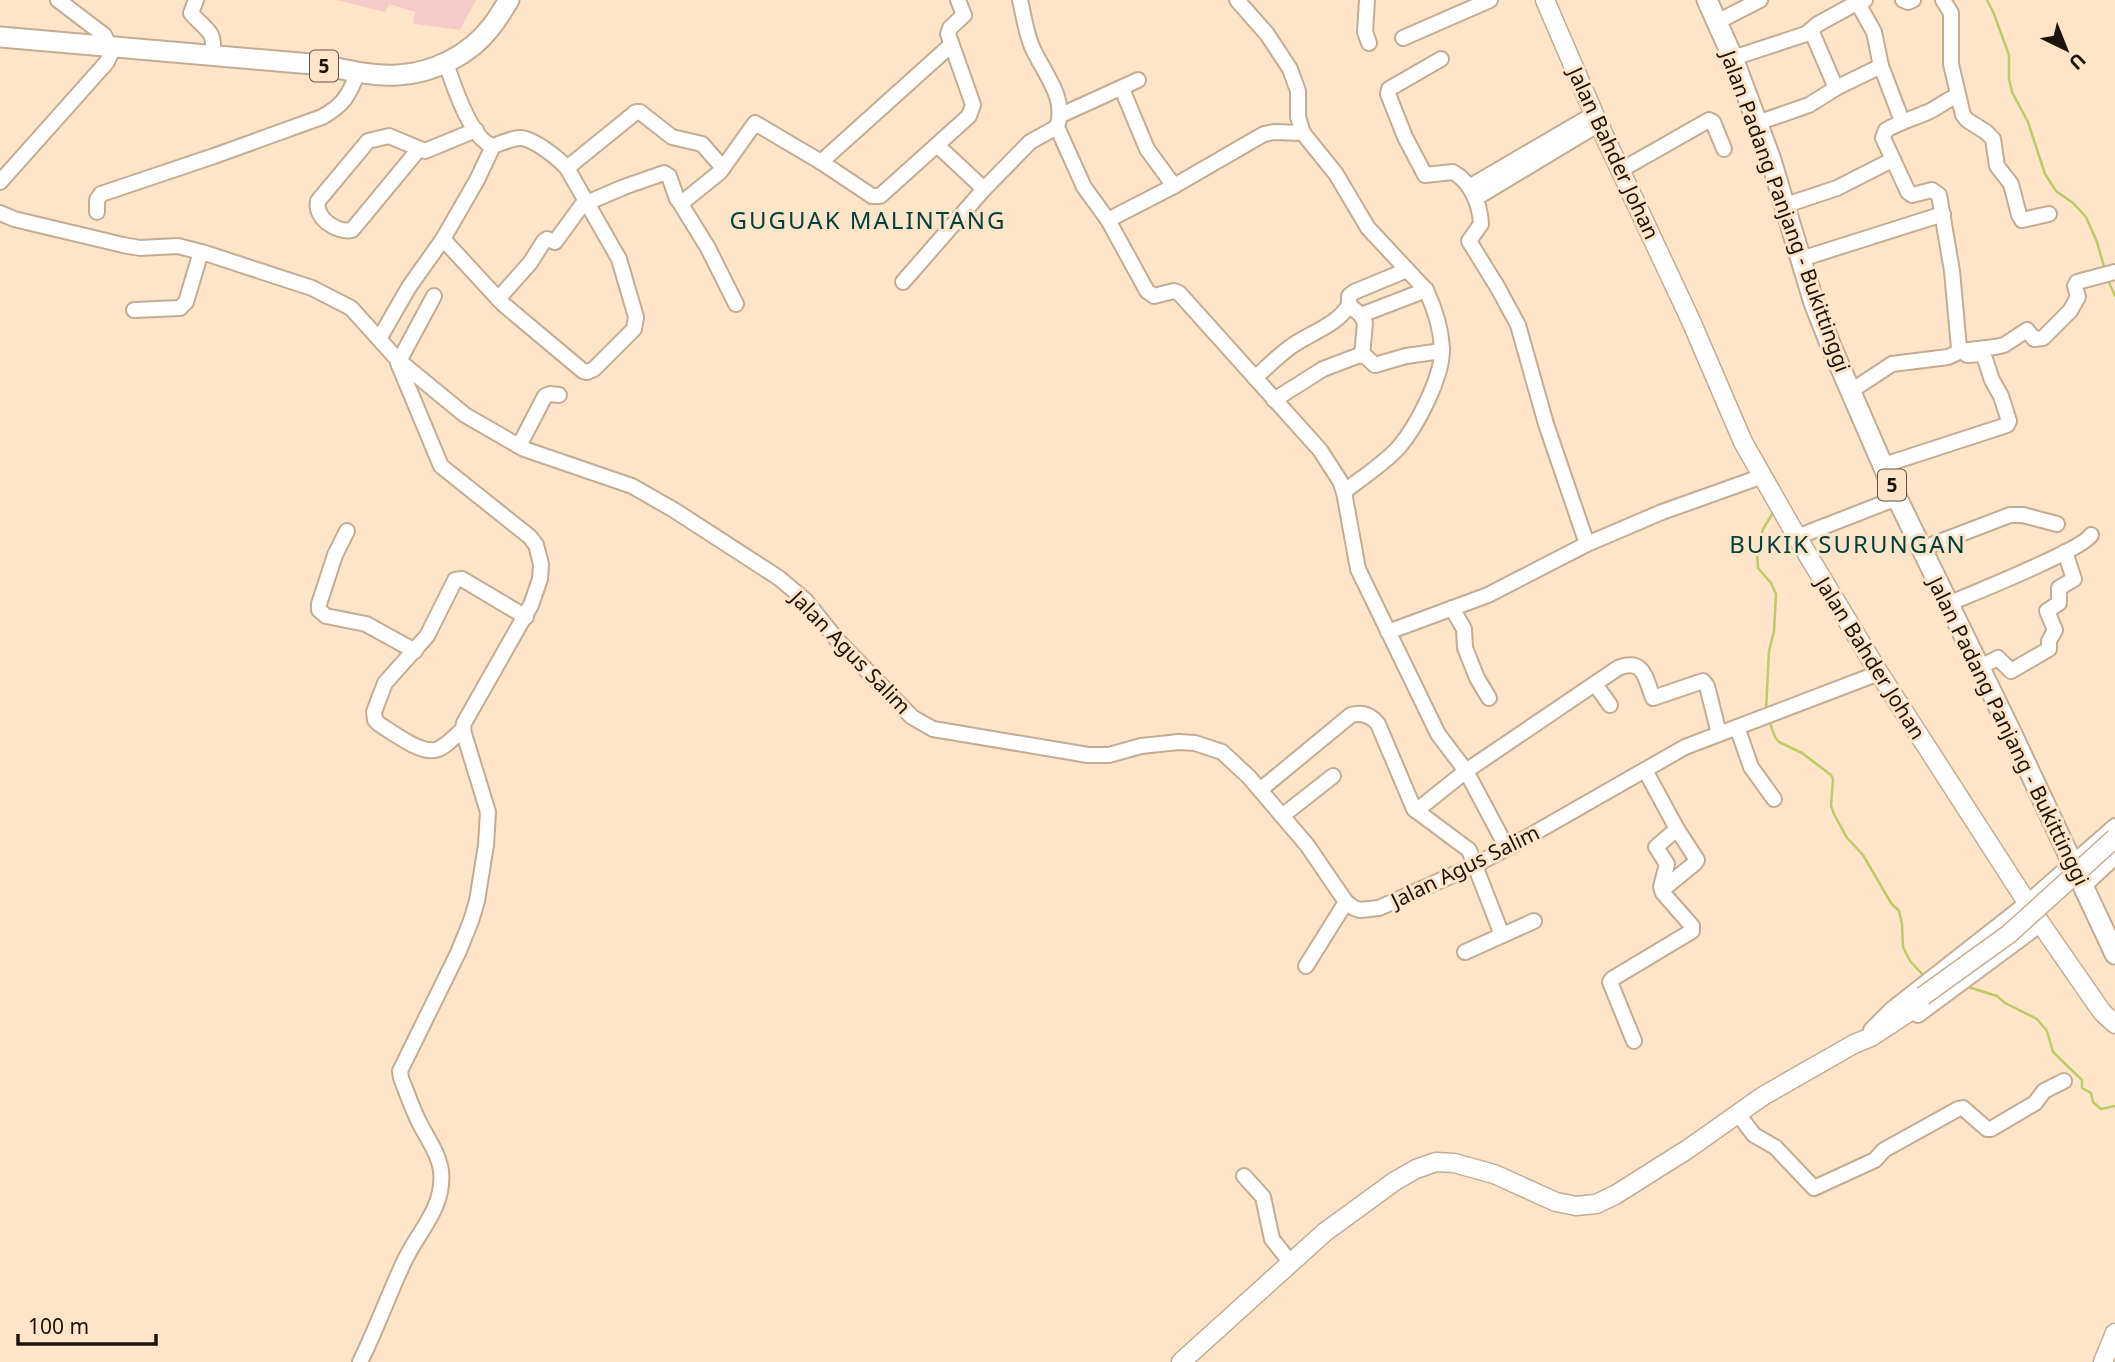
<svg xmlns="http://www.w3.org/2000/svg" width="2115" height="1362" font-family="'Noto Sans',sans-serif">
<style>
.green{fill:#f5cbc7}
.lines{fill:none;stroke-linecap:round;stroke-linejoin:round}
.stream{stroke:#bccb64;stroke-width:2.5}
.minor-casing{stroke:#c4ac92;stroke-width:18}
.major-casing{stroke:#c4ac92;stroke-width:21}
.highway-casing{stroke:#c4ac92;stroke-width:23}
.minor{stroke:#fff;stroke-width:14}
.major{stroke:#fff;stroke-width:18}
.highway{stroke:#fff;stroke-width:19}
.major-bridge-casing{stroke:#c4ac92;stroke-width:21;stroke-linecap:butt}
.major-bridge{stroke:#fff;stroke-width:18}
.labels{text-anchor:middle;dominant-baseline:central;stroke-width:6;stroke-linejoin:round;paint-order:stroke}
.shield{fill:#fee5c9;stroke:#605343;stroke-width:2}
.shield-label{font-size:19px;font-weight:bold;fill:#1c140a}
.street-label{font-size:21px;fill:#1c140a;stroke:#fee5c9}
.quarter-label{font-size:24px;letter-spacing:2px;fill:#00413c;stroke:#fee5c9}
</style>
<rect width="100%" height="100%" fill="#fee5c9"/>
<!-- green -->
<path class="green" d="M337,0H476L460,30L415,24L413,23L415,12L389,4L385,12Z"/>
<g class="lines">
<!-- stream -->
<g class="stream">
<path d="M1987,0L1994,14L2009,55V79L2012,92L2028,122L2045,174L2056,191L2073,203L2086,217L2097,242L2105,270"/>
<path d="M2108,280L2115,296"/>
<path d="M1766,710L1769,651L1774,631L1776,594L1771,583L1758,568L1757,552L1763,529L1774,511"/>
<path d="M1769,720L1775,737L1779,742L1802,753L1831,775L1833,779L1831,806L1834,814L1847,838L1863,855L1891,903L1899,911L1902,924L1903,947L1910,961L1925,977"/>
<path d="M1965,986L1997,996L2005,1003L2037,1019L2047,1031L2053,1052L2082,1080V1088L2091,1093L2093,1102L2101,1109L2115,1106"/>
</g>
<defs>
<g id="minor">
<path d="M196,0L191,13C205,30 217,30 212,56"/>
<path d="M1020,0C1024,16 1026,35 1033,49C1045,75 1067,98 1057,127L1084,187L1108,220L1147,291L1154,296L1174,291L1179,293L1320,450L1340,481L1344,492L1358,569L1438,734L1466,771L1507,848"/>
<path d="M1237,0L1267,34L1290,69L1298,91V117L1303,133"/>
<path d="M1367,0L1365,32L1369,43"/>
<path d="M1856,0L1874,32L1881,66L1902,121"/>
<path d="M1903,0L1908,2L1913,0"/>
<path d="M1943,0L1951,13V64L1963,115L1967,120L1986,132L1993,139L1997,166L2011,184L2019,215L2022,220L2049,214"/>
<path d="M1717,22L1760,0"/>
<path d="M1811,30L1836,88"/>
<path d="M1403,38L1490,0"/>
<path d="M1733,58L1806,34L1818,24L1858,2L1865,0"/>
<path d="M1441,59L1389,89L1388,94L1405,137L1425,175L1453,172C1471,182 1480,204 1481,224L1469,241L1498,288L1518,325L1546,424L1587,544"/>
<path d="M1122,89L1147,149L1174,186"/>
<path d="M1061,115L1138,80"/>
<path d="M1757,123L1809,105L1836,88L1881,66"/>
<path d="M937,145L984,189"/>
<path d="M419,149L352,230C337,233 314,218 318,201L368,141L389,136L425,151L476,130"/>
<path d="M821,162L951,45"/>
<path d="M567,168L636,112H640L672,137L702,144L723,168"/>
<path d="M1621,170L1709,120L1713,122L1724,149"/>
<path d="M0,182L107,62L110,55V47L104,35L58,0"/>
<path d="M1469,187L1594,114"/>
<path d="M1476,198L1599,124"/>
<path d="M679,201L708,248L736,304"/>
<path d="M1786,205L1837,188L1892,160"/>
<path d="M97,212V200L101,194L214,156L322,117C344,105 349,95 358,72"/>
<path d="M0,213L14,219L123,245L140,248L178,246L205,253L312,288L351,308L398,360L465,415L524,449L632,486L674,510L779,578L805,600L838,641L912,717L933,729L1088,755H1109L1141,746L1179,742L1195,743L1222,752L1249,777L1307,845L1346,902L1354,908L1360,910L1379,908L1475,865L1524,839L1685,747L1879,673"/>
<path d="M1108,220L1174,186L1264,134L1274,132L1303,133L1336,174L1368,228L1426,290C1434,307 1441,329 1442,348C1443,376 1417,426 1399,447C1384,464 1361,478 1344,492"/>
<path d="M443,239L503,304L583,371L587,372L594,369L634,329L636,317L619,259L567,168C558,158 533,138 520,138C512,138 502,143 493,146C471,140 453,84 446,63"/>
<path d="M1801,259L1943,214"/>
<path d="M1407,270L1354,292L1349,296V305L1361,315L1426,290"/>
<path d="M903,282L984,189L1030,142L1057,127"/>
<path d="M498,299L530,263L544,241L547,239L555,242L582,205L624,187L664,173L669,176L677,199L684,201L720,172L755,123L821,162L872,196H880L969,116L973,105L971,99L948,34L950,28L964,15L958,0"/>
<path d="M134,310L180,308L186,302L201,252"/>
<path d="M1361,315L1365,323L1362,356"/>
<path d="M379,339L409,287L443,239L477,180L493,146"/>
<path d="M1255,378C1266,368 1277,357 1289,348C1307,334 1337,326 1349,305"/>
<path d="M1851,391L1892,364L1948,357L1961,351L1995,347L2004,345L2027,330L2034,339L2043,338L2070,311L2078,297L2075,286L2077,282L2115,272"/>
<path d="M1274,400L1323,369L1360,355L1365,356L1375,365L1406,356L1442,351"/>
<path d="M519,446L545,396L550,394L559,395"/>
<path d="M1884,465L2007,425L2009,421L2001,396L1992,380L1984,356L1982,354L1967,355L1959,348L1952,271L1939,195L1932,190L1912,195L1908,192L1883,138L1886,130C1900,122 1914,118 1928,112C1939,107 1947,99 1958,96"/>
<path d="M347,531L335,555L319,604V610L326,616L366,624L415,651"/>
<path d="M1797,537L1897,498"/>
<path d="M1921,549L2010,515H2023L2057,524"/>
<path d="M1948,604C1971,594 2082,550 2091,535"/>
<path d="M1452,608L1464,629L1465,648L1477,678L1489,698"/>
<path d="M1388,632L1488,595L1587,544L1662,512L1763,476"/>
<path d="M1980,667L1998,658L2011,671L2049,649V641L2055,630L2047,611L2059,603V588L2074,579L2065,552"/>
<path d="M1595,684L1610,705"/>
<path d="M1737,727L1751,767L1774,799"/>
<path d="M463,729C456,735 445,748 435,750C419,753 392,732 379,724L375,720L374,712L385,683L427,636L455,580L462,579L526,617"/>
<path d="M1645,770L1677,829L1697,860L1695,863L1662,890"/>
<path d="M1260,790L1351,715C1362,712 1371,715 1378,724L1414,809L1469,850L1502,935"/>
<path d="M1416,811L1466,771L1618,668C1644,658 1645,677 1653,698L1703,681L1707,686L1719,734"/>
<path d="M1282,816L1333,776"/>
<path d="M2084,886L2115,857"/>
<path d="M1465,952L1534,921"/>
<path d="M1306,966L1346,902"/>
<path d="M1918,1015L2041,924"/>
<path d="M1871,1030L1892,1009L2027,903L2115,826"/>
<path d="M1634,1041L1610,982L1612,979L1692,931V926L1663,893L1661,887L1667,864L1656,847L1677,829"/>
<path d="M1738,1114L1754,1135L1775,1147L1814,1188L1875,1160L1884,1150L1958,1109L1963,1108L1987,1129H1991L2035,1103L2044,1091L2064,1081"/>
<path d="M1244,1176L1263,1197L1272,1239L1291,1263"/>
<path d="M360,1362C376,1330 388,1296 403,1264C417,1232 445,1209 441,1171C439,1154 427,1138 419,1122C412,1108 407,1093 401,1078L400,1071L458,953L471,921L477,901L486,845L488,812L465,737L463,729L464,723L531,605L540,579L541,564L536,545L530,537L441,466L398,363L434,296"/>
</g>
<g id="major">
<path d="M1545,0L1594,114L1691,321L1743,442L1797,537L1879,673L2041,924L2102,1012L2115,1024"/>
<path d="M1181,1362L1325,1232L1395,1181L1416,1169L1436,1162L1454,1163L1494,1174L1556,1202L1576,1206L1596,1204L1615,1195L1688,1149L1763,1096L1854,1044L1871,1037L1926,1001"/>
<path d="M2103,1362L2115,1333"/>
</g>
<g id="highway">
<path d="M1707,0L1733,58L1770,157L1814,303L1831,346L1897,498L2011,732L2115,954"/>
<path d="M0,37L323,65C347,70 374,77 398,75C433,73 470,55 491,27C498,19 503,9 509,0"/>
</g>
</defs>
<!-- minor casing -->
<use href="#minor" class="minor-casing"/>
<!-- major casing -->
<use href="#major" class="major-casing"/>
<!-- highway casing -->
<use href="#highway" class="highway-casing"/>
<!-- minor -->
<use href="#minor" class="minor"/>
<!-- major -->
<use href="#major" class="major"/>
<!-- highway -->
<use href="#highway" class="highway"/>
<defs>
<path id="major-bridge" d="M1923,996L2009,934L2115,838"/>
</defs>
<!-- major-bridge casing -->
<use href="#major-bridge" class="major-bridge-casing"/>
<!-- major-bridge -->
<use href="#major-bridge" class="major-bridge"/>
</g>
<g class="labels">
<!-- shield labels -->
<g class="shield">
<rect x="310" y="50.5" width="28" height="31" rx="5"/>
<rect x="1878" y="469.5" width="28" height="31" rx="5"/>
</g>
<g class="shield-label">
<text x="324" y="66">5</text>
<text x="1892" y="485">5</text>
</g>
<!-- street labels -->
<g class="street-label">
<text transform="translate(1614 153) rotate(65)">Jalan Bahder Johan</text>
<text transform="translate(1786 211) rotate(70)">Jalan Padang Panjang - Bukittinggi</text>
<text transform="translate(851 652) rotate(46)">Jalan Agus Salim</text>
<text transform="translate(1871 658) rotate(58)">Jalan Bahder Johan</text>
<text transform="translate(2009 731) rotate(64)">Jalan Padang Panjang - Bukittinggi</text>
<text transform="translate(1465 866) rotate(-26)">Jalan Agus Salim</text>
</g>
<!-- quarter labels -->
<g class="quarter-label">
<text x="868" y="219">GUGUAK MALINTANG</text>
<text x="1848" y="543">BUKIK SURUNGAN</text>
</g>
</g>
<!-- north arrow -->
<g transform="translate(2066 49) rotate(137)" stroke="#fee5c9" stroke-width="5" paint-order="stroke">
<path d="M0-5L12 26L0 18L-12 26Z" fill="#1c140a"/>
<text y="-10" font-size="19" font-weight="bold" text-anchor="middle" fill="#1c140a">U</text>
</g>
<!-- scale -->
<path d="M18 1334v10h138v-10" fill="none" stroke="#1c140a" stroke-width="3.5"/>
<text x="28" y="1334" font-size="21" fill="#1c140a" stroke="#fee5c9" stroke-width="5" paint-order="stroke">100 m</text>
</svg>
